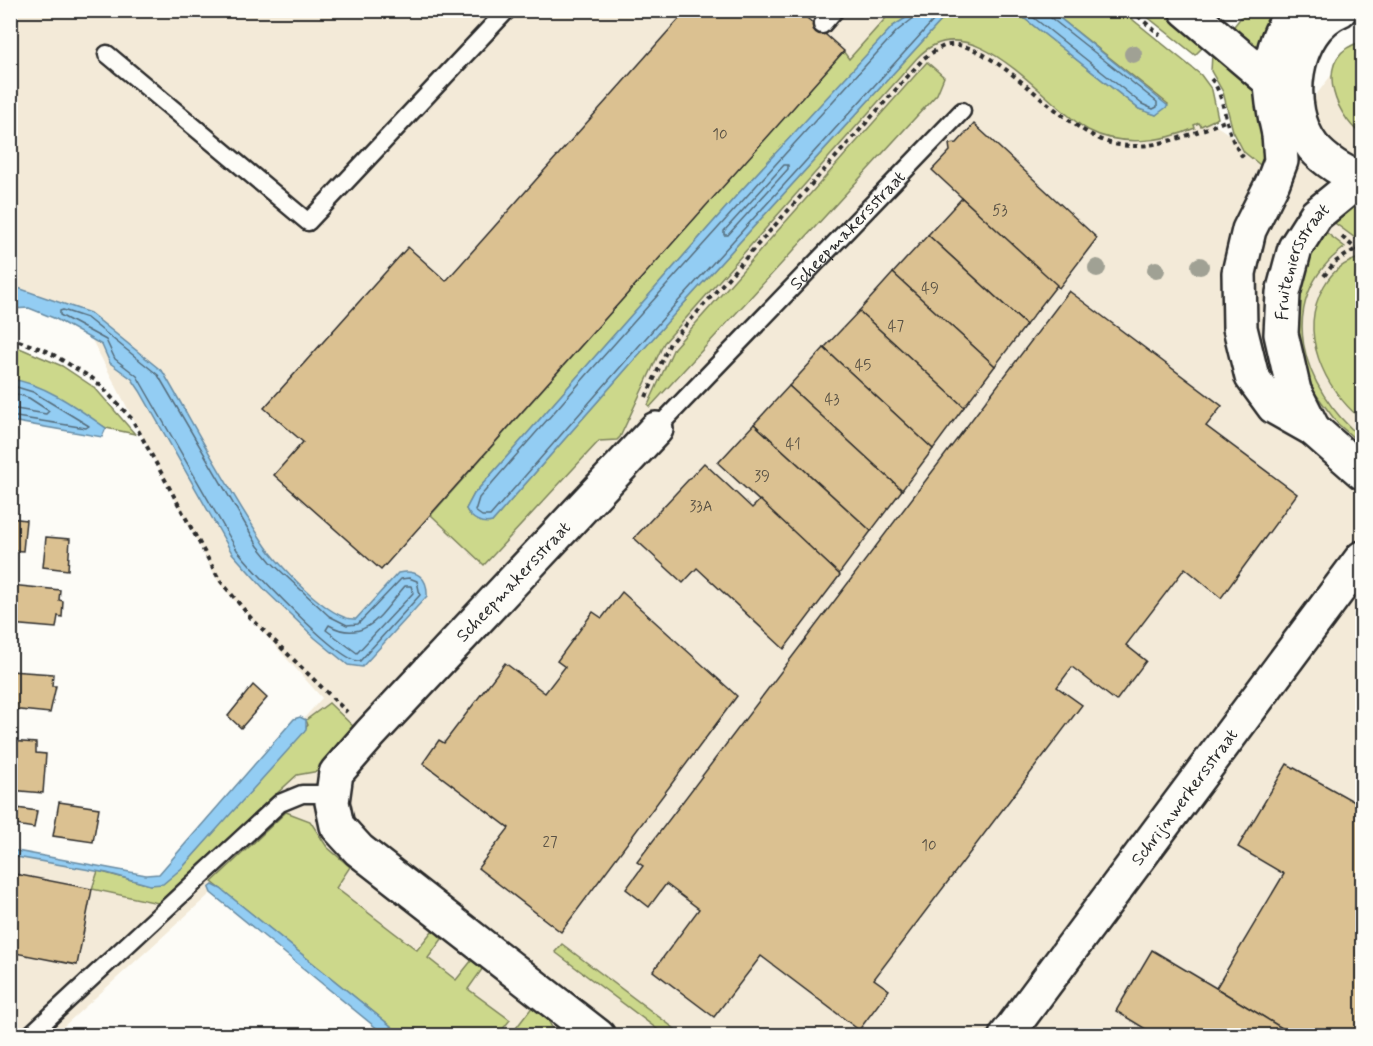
<svg xmlns="http://www.w3.org/2000/svg" width="1373" height="1046" font-family="Mynerve,sans-serif">
<style>
.built{fill:#f3ead8}
.green{fill:#ccd88b;stroke:#7c825b;stroke-width:1.5}
.water{fill:#93cdf3;stroke:#698ca3;stroke-width:1.5}
.lines{fill:none;stroke-linecap:round;stroke-linejoin:round}
.shore{stroke:#556c7b;stroke-width:1.5}
.building{fill:#dbc191;stroke:#2b2b2b;stroke-width:1.5}
.service-casing{stroke:#2b2b2b;stroke-width:21}
.minor-casing{stroke:#2b2b2b;stroke-width:38}
.tertiary-casing{stroke:#2b2b2b;stroke-width:38}
.secondary-casing{stroke:#2b2b2b;stroke-width:38}
.path{stroke:#2b2b2b;stroke-width:4;stroke-dasharray:4.5 4.5;stroke-linecap:butt}
.service{stroke:#fdfcf7;stroke-width:16}
.minor{stroke:#fdfcf7;stroke-width:33}
.tertiary{stroke:#fdfcf7;stroke-width:33}
.secondary{stroke:#fdfcf7;stroke-width:33}
.tree{fill:#a0a194}
.labels{text-anchor:middle;stroke-width:6;stroke-linejoin:round;paint-order:stroke}
.number-label{font-size:15px;fill:#575044}
.street-label{font-size:18px;fill:#2b2b2b;stroke:#fdfcf7}
</style>
<rect width="100%" height="100%" fill="#fdfcf7"/>
<filter id="ink" filterUnits="userSpaceOnUse"><feTurbulence type="fractalNoise" baseFrequency=".0167" numOctaves="2"/><feDisplacementMap in="SourceGraphic" scale="12" xChannelSelector="R" yChannelSelector="G"/><feConvolveMatrix kernelMatrix="1 2 1 2 8 2 1 2 1" color-interpolation-filters="sRGB"/></filter>
<g filter="url(#ink)">
<!-- built -->
<path class="built" d="M 11,11 L 1057,11 L 1091,44 L 1267,159 L 1362,35 L 1362,1035 L 387,1035 L 211,893 L 54,1035 L 11,1035 L 10,853 L 161,879 L 322,698 L 219,583 L 81,319 L 11,291 Z"/>
<!-- green -->
<g class="green">
<path d="M 892,11 L 917,11 L 893,26 L 737,195 L 474,494 L 466,509 C 471,520 481,522 492,522 L 677,311 L 950,11 L 1015,11 L 1139,109 L 1156,115 L 1168,104 L 1051,11 L 1122,11 L 1201,75 L 1212,90 L 1218,118 L 1201,126 L 1199,123 L 1194,125 L 1195,128 C 1163,142 1120,147 1088,130 C 1044,105 971,0 917,58 L 664,343 L 620,437 L 617,440 L 599,441 L 484,565 L 431,515 L 843,51 L 849,59 Z"/>
<path d="M 1140,11 L 1169,11 L 1209,41 L 1195,55 Z"/>
<path d="M 1246,11 L 1279,11 L 1260,53 L 1231,30 Z"/>
<path d="M 1362,42 L 1362,135 C 1332,113 1313,53 1362,42 Z"/>
<path d="M 1217,48 L 1252,84 L 1266,146 L 1264,168 L 1244,152 L 1233,131 L 1223,92 L 1211,71 L 1212,54 Z"/>
<path d="M 927,62 L 944,77 L 937,94 L 650,407 L 648,405 L 674,348 Z"/>
<path d="M 1362,201 L 1362,243 L 1332,221 L 1349,207 Z"/>
<path d="M 1323,230 L 1345,247 C 1272,301 1302,389 1362,438 L 1362,445 L 1338,424 L 1315,393 L 1299,357 L 1294,328 L 1305,260 Z"/>
<path d="M 1362,257 L 1362,420 C 1324,388 1297,333 1324,286 C 1333,270 1345,262 1362,257 Z"/>
<path d="M 10,344 L 62,366 L 95,388 L 135,434 L 106,428 L 35,386 L 11,379 Z"/>
<path d="M 329,703 L 355,728 L 319,771 L 297,775 L 158,903 L 92,889 L 98,871 L 150,885 L 182,868 L 308,725 L 306,720 Z"/>
<path d="M 286,812 L 310,821 L 327,847 L 350,867 L 336,888 L 417,950 L 432,931 L 435,931 L 442,939 L 428,958 L 456,980 L 472,960 L 483,968 L 468,989 L 510,1020 L 498,1035 L 402,1035 L 212,882 Z"/>
<path d="M 562,944 L 683,1035 L 665,1035 L 555,952 Z"/>
<path d="M 533,1006 L 548,1020 L 556,1035 L 510,1036 Z"/>
</g>
<!-- water -->
<g class="water">
<path d="M 917,11 L 950,11 L 677,311 L 492,522 C 482,525 471,519 466,509 L 474,494 L 737,195 L 893,26 Z"/>
<path d="M 1015,11 L 1051,11 L 1168,106 L 1156,115 L 1139,109 Z"/>
<path d="M 10,107 L 15,118 L 15,287 L 90,313 L 163,372 C 196,429 227,487 263,542 C 276,563 331,622 356,619 L 398,573 C 416,569 428,577 427,596 L 362,667 L 348,665 L 315,638 L 266,591 L 232,553 L 140,391 L 132,379 L 110,363 L 102,345 L 56,319 L 29,308 L 11,309 Z"/>
<path d="M 10,379 C 44,383 79,409 106,428 L 102,437 L 11,421 Z"/>
<path d="M 300,717 L 306,720 L 306,730 L 182,868 L 163,884 L 150,885 L 107,873 L 11,856 L 11,850 L 146,875 L 159,874 L 294,719 Z"/>
<path d="M 213,885 L 221,889 L 402,1035 L 385,1035 L 211,893 L 209,888 Z"/>
</g>
<g class="lines">
<!-- shore -->
<g class="shore">
<path d="M 917,10 L 915,17 L 897,31 C 756,185 616,340 479,498 L 475,511 L 482,516 L 490,516 L 673,307 L 943,10"/>
<path d="M 1024,10 L 1142,104 L 1153,109 L 1157,107 L 1157,102 L 1051,18 L 1048,10"/>
<path d="M 784,165 L 788,165 L 788,169 L 728,235 L 724,235 L 724,231 Z"/>
<path d="M 63,310 L 87,318 L 158,375 L 258,546 L 271,562 L 329,616 L 347,625 L 358,624 L 401,579 L 409,578 L 417,581 L 420,595 L 360,661 C 340,664 253,569 237,550 L 137,376 L 115,359 L 106,340 L 60,315 L 60,311 Z"/>
<path d="M 10,385 L 33,392 L 89,426 L 86,428 L 10,416"/>
<path d="M 10,392 L 29,398 L 49,411 L 46,414 L 10,408"/>
<path d="M 405,586 L 411,586 L 413,593 L 357,653 L 326,630 L 329,625 C 366,646 383,611 405,586 Z"/>
</g>
</g>
<!-- building -->
<g class="building">
<path d="M 687,10 L 798,10 L 844,51 L 381,570 L 274,475 L 303,442 L 264,408 L 408,247 L 446,281 Z"/>
<path d="M 974,124 L 1097,238 L 1059,288 L 932,170 L 950,151 L 949,144 L 957,143 Z"/>
<path d="M 962,198 L 1057,285 L 1026,325 L 928,235 Z"/>
<path d="M 928,235 L 1026,325 L 995,366 L 893,273 Z"/>
<path d="M 893,273 L 995,366 L 964,407 L 859,311 Z"/>
<path d="M 1069,291 L 1222,406 L 1206,426 L 1297,494 L 1221,598 L 1185,568 L 1126,645 L 1146,661 L 1116,701 L 1072,667 L 1057,687 L 1082,705 L 874,979 L 889,990 L 859,1030 L 761,956 L 714,1017 L 653,971 L 699,909 L 666,884 L 649,907 L 626,889 L 643,866 L 637,862 Z"/>
<path d="M 859,311 L 964,407 L 933,449 L 824,348 Z"/>
<path d="M 824,348 L 933,449 L 902,490 L 789,386 Z"/>
<path d="M 789,386 L 902,490 L 871,531 L 754,424 Z"/>
<path d="M 754,424 L 871,531 L 839,574 L 718,463 Z"/>
<path d="M 704,463 L 752,508 L 760,500 L 840,575 L 784,649 L 697,568 L 683,583 L 634,538 Z"/>
<path d="M 10,518 L 26,520 L 23,551 L 10,550 Z"/>
<path d="M 46,537 L 70,539 L 68,570 L 43,567 Z"/>
<path d="M 10,585 L 60,590 L 59,600 L 63,601 L 62,617 L 58,616 L 56,628 L 10,624 Z"/>
<path d="M 622,592 L 737,696 L 561,932 L 478,868 L 509,828 L 423,763 L 439,740 L 444,743 L 505,663 L 545,693 L 565,667 L 557,661 L 593,612 L 602,618 Z"/>
<path d="M 10,671 L 53,674 L 52,686 L 56,686 L 50,713 L 10,709 Z"/>
<path d="M 253,685 L 267,698 L 241,728 L 228,716 Z"/>
<path d="M 10,741 L 36,743 L 36,753 L 46,754 L 43,793 L 10,790 Z"/>
<path d="M 1287,764 L 1362,806 L 1361,1036 L 1295,1036 L 1216,988 L 1284,874 L 1238,847 Z"/>
<path d="M 59,802 L 99,808 L 93,842 L 53,836 Z"/>
<path d="M 10,807 L 37,811 L 34,828 L 10,824 Z"/>
<path d="M 10,873 L 92,889 L 77,965 L 10,952 Z"/>
<path d="M 1152,950 L 1216,988 L 1295,1036 L 1157,1036 L 1116,1011 Z"/>
</g>
<g class="lines">
<!-- service casing -->
<g class="service-casing">
<g id="service">
<path d="M 822,25 L 835,10"/>
<path d="M 107,54 L 308,222 L 507,10"/>
<path id="s1" d="M 656,429 L 962,111"/>
<path d="M 29,1036 L 280,803 L 302,794 L 333,794"/>
</g>
</g>
<!-- minor casing -->
<g class="minor-casing">
<g id="minor">
<path d="M 1279,134 L 1281,161 L 1273,182 L 1249,230 L 1239,273 L 1240,328 L 1252,377 L 1274,407 L 1313,429 L 1362,472"/>
<path id="s2" d="M 1313,429 L 1294,391 L 1281,334 L 1283,293 L 1295,248 L 1316,215 L 1360,179"/>
<path id="s3" d="M 598,1036 L 359,850 L 337,826 L 332,802 L 336,773 L 370,734 L 656,429"/>
<path id="s4" d="M 1006,1036 L 1362,558"/>
</g>
</g>
<!-- tertiary casing -->
<g class="tertiary-casing">
<path id="tertiary" d="M 1186,10 L 1271,82"/>
</g>
<!-- secondary casing -->
<g class="secondary-casing">
<g id="secondary">
<path d="M 1340,10 C 1292,30 1283,109 1313,147 C 1325,161 1345,173 1362,180"/>
<path d="M 1279,134 C 1268,88 1264,49 1295,10"/>
</g>
</g>
<!-- path -->
<g class="path">
<path d="M 1131,10 L 1160,35"/>
<path d="M 1211,79 C 1227,96 1223,137 1245,159"/>
<path d="M 1342,237 L 1356,249 L 1362,248"/>
<path d="M 1324,276 L 1335,262 L 1356,249"/>
<path d="M 10,338 L 47,351 L 95,380 L 132,419 L 219,579 L 250,617 L 347,712"/>
<path d="M 646,397 L 670,343 L 924,58 C 930,54 937,49 944,46 C 989,32 1063,134 1114,144 C 1151,152 1192,134 1225,121"/>
</g>
<!-- service -->
<use href="#service" class="service"/>
<!-- minor -->
<use href="#minor" class="minor"/>
<!-- tertiary -->
<use href="#tertiary" class="tertiary"/>
<!-- secondary -->
<use href="#secondary" class="secondary"/>
</g>
<!-- trees -->
<g class="tree">
<circle cx="1133" cy="54" r="9"/>
<circle cx="1200" cy="266" r="9"/>
<circle cx="1097" cy="268" r="9"/>
<circle cx="1156" cy="270" r="9"/>
</g>
</g>
<g class="labels">
<!-- number labels -->
<g class="number-label">
<text x="720" y="139">10</text>
<text x="1000" y="215">53</text>
<text x="930" y="293">49</text>
<text x="896" y="331">47</text>
<text x="863" y="370">45</text>
<text x="832" y="404">43</text>
<text x="793" y="449">41</text>
<text x="762" y="481">39</text>
<text x="701" y="511">33A</text>
<text x="550" y="847">27</text>
<text x="929" y="850">10</text>
</g>
<!-- street labels -->
<g class="street-label">
<text dy="6" stroke="none"><textPath href="#s1" startOffset="276">Scheepmakersstraat</textPath></text>
<text dy="6" stroke="none"><textPath href="#s2" startOffset="178">Fruiteniersstraat</textPath></text>
<text dy="6" stroke="none"><textPath href="#s3" startOffset="650">Scheepmakersstraat</textPath></text>
<text dy="6" stroke="none"><textPath href="#s4" startOffset="298">Schrijnwerkersstraat</textPath></text>
</g>
</g>
<!-- margin -->
<rect width="1373" height="1046" fill="none" stroke="#fdfcf7" stroke-width="36"/>
<rect x="18" y="18" width="1337" height="1010" fill="none" stroke="#2b2b2b" stroke-width="2" filter="url(#ink)"/>
</svg>
